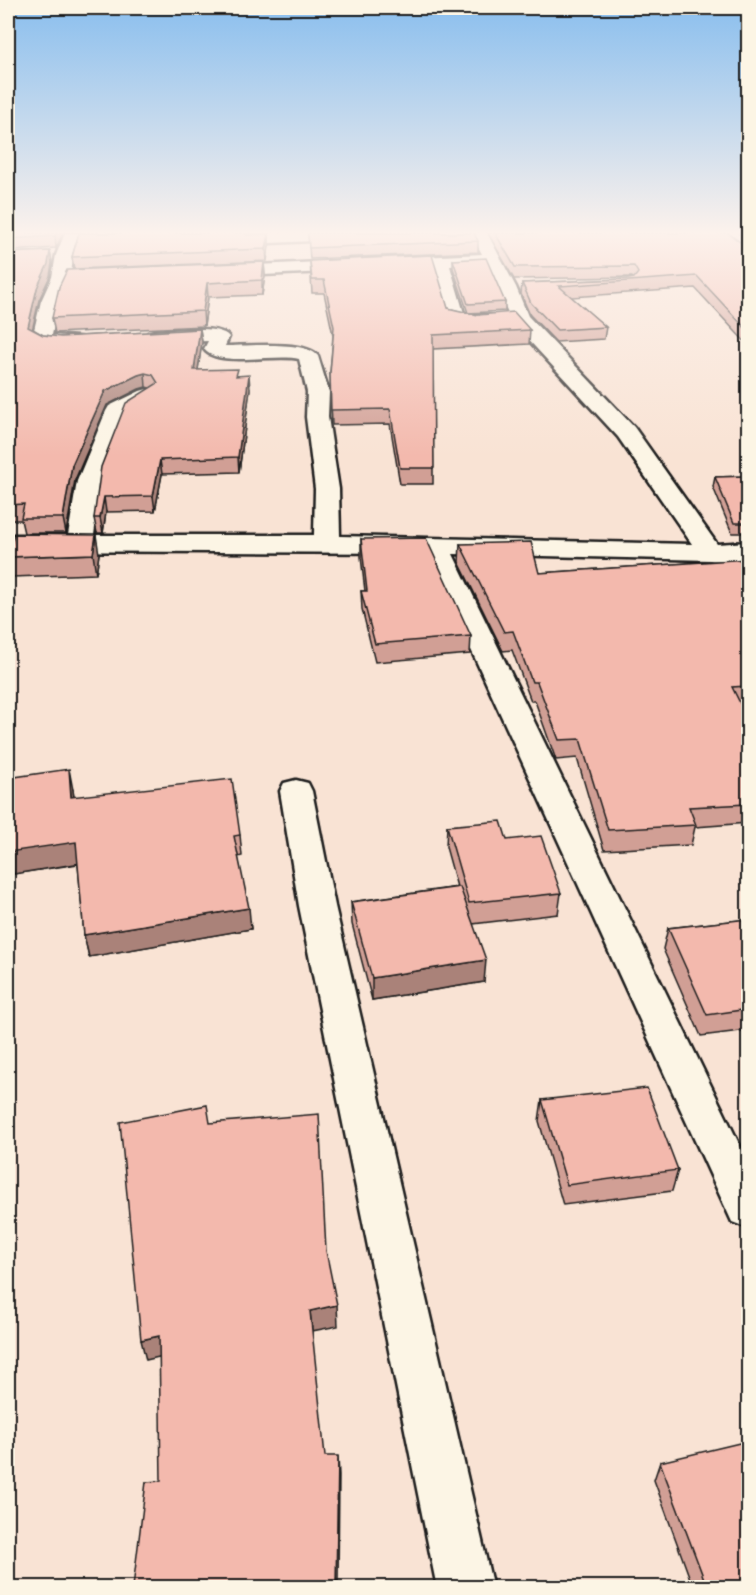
<svg xmlns="http://www.w3.org/2000/svg" width="756" height="1595" font-family="Itim,sans-serif">
<style>
.lines{fill:none;stroke-linecap:round;stroke-linejoin:round}
.minor-casing{stroke:#1c1c1c;stroke-width:5}
.minor{fill:#fcf5e5;fill-rule:evenodd}
.wall{fill:#d19f95;stroke:#1c1c1c;stroke-width:1.5}
.shaded-wall{fill:#aa8279;stroke:#1c1c1c;stroke-width:1.5}
.building{fill:#f3b9ad;stroke:#1c1c1c;stroke-width:1.5}
</style>
<rect width="100%" height="100%" fill="#f9e3d4"/>
<filter id="ink" filterUnits="userSpaceOnUse"><feTurbulence type="fractalNoise" baseFrequency=".0167" numOctaves="2"/><feDisplacementMap in="SourceGraphic" scale="12" xChannelSelector="R" yChannelSelector="G"/><feConvolveMatrix kernelMatrix="1 2 1 2 8 2 1 2 1" color-interpolation-filters="sRGB"/></filter>
<g filter="url(#ink)">
<g class="lines">
<!-- minor casing -->
<g class="minor-casing">
<g id="minor">
<path d="M 65,233 L 81,233 L 74,255 L 70,277 L 59,301 L 52,335 L 90,338 L 93,342 L 90,346 C 75,350 42,352 32,338 L 41,301 L 52,277 L 56,255 Z"/>
<path d="M 273,233 L 384,233 L 376,238 L 248,244 L 240,239 L 248,234 Z"/>
<path d="M 471,233 L 487,233 L 516,287 L 528,316 L 634,427 L 717,544 L 748,542 L 748,558 C 732,559 728,563 710,560 L 453,554 L 748,1162 L 748,1228 L 732,1222 L 427,553 L 8,551 L 8,535 L 68,535 L 77,481 L 106,411 L 109,406 L 140,391 L 147,389 L 154,391 L 158,395 L 154,399 L 126,415 L 101,481 L 94,535 L 314,535 L 315,489 L 306,417 L 307,392 L 299,359 C 277,353 217,368 204,349 L 208,341 L 155,343 L 148,341 L 145,337 L 148,333 L 155,331 C 171,331 220,324 229,337 L 225,346 C 245,346 307,340 318,356 L 329,392 L 328,417 L 339,489 L 340,536 L 692,544 L 618,437 L 512,322 L 487,264 L 450,266 L 464,313 L 498,316 L 500,320 L 498,324 C 483,328 461,329 448,320 L 433,267 L 219,277 L 213,276 L 210,272 L 213,268 L 219,267 L 482,254 Z"/>
<path d="M 296,780 L 308,783 L 312,791 L 335,906 L 493,1588 L 437,1588 L 299,906 L 280,791 L 284,783 Z"/>
</g>
</g>
<!-- minor -->
<use href="#minor" class="minor"/>
</g>
<!-- wall -->
<g class="wall">
<path d="M 8,233 L 63,233 L 56,248 L 8,251 Z"/>
<path d="M 79,233 L 246,233 L 245,234 L 247,235 L 269,234 L 269,245 L 267,261 L 74,269 L 72,257 Z"/>
<path d="M 308,233 L 478,241 L 478,252 L 310,259 Z"/>
<path d="M 488,233 L 728,233 L 744,245 L 748,246 L 748,345 L 695,288 L 571,297 L 606,327 L 604,339 L 556,342 L 530,315 L 521,294 L 522,283 L 628,279 L 633,278 L 632,277 L 514,279 Z"/>
<path d="M 738,233 L 748,233 L 748,242 Z"/>
<path d="M 50,251 L 52,263 L 50,276 L 39,300 L 33,329 L 43,335 L 61,337 L 200,329 L 202,342 L 198,370 L 238,376 L 250,389 L 239,472 L 162,474 L 155,511 L 106,512 L 103,533 L 97,533 L 94,518 L 150,388 L 146,387 L 139,389 L 107,405 L 75,480 L 66,533 L 24,533 L 21,520 L 8,520 L 8,253 Z"/>
<path d="M 453,260 L 505,302 L 505,311 L 468,313 L 453,268 Z"/>
<path d="M 310,261 L 448,308 L 530,330 L 529,344 L 433,349 L 433,484 L 400,484 L 390,424 L 332,425 L 330,373 L 333,335 L 324,293 L 312,293 Z"/>
<path d="M 264,262 L 265,276 L 262,295 L 208,297 L 204,326 L 55,333 L 52,318 Z"/>
<path d="M 748,476 L 748,533 L 732,533 L 713,487 L 715,477 Z"/>
<path d="M 361,539 L 471,636 L 470,654 L 375,662 L 362,609 L 361,591 L 365,591 L 361,557 Z"/>
<path d="M 460,544 L 539,573 L 748,559 L 748,705 L 742,705 L 748,719 L 748,823 L 695,827 L 691,845 L 604,850 L 577,758 L 556,760 L 535,701 L 531,701 L 512,650 L 503,651 L 459,562 Z"/>
<path d="M 99,554 L 96,574 L 12,577 L 8,557 Z"/>
<path d="M 73,790 L 74,797 L 240,835 L 242,856 L 238,857 L 251,929 L 89,957 L 84,935 L 78,864 L 14,874 L 11,864 Z"/>
<path d="M 447,826 L 507,840 L 561,893 L 558,914 L 473,924 L 484,982 L 372,1000 L 352,924 L 351,902 L 457,887 L 446,847 Z"/>
<path d="M 748,919 L 748,1030 L 701,1036 L 663,949 L 668,928 Z"/>
<path d="M 542,1100 L 678,1170 L 672,1191 L 563,1205 L 539,1121 Z"/>
<path d="M 660,1462 L 748,1587 L 693,1587 L 654,1480 Z"/>
</g>
<!-- shaded-wall -->
<g class="shaded-wall">
<path d="M 56,233 L 63,233 L 56,248 L 55,236 Z"/>
<path d="M 269,234 L 269,245 L 267,261 L 266,249 Z"/>
<path d="M 50,251 L 52,263 L 50,276 L 39,300 L 30,340 L 28,327 L 37,288 Z"/>
<path d="M 264,262 L 265,276 L 262,295 L 262,280 Z"/>
<path d="M 207,283 L 208,297 L 204,326 L 203,311 Z"/>
<path d="M 200,329 L 202,342 L 196,383 L 194,370 Z"/>
<path d="M 145,373 L 146,387 L 139,389 L 107,405 L 75,480 L 66,533 L 63,518 L 72,465 L 105,391 L 138,375 Z"/>
<path d="M 249,375 L 250,389 L 239,472 L 238,457 Z"/>
<path d="M 160,460 L 162,474 L 155,511 L 153,496 Z"/>
<path d="M 104,497 L 106,512 L 103,533 L 100,518 Z"/>
<path d="M 96,535 L 99,554 L 96,574 L 93,554 Z"/>
<path d="M 69,769 L 73,790 L 76,818 L 71,797 Z"/>
<path d="M 8,842 L 76,842 L 81,863 L 14,874 L 11,864 L 8,864 Z"/>
<path d="M 249,908 L 251,929 L 89,957 L 84,935 Z"/>
<path d="M 486,960 L 484,982 L 372,1000 L 372,978 Z"/>
<path d="M 337,1305 L 338,1326 L 312,1331 L 310,1311 Z"/>
<path d="M 159,1336 L 163,1356 L 146,1360 L 141,1340 Z"/>
<path d="M 338,1456 L 339,1475 L 338,1587 L 336,1587 Z"/>
</g>
<!-- building -->
<g class="building">
<path d="M 8,233 L 56,233 L 55,236 L 8,239 Z"/>
<path d="M 79,233 L 244,233 L 247,235 L 269,234 L 266,249 L 72,257 Z"/>
<path d="M 308,233 L 474,233 L 478,241 L 309,248 Z"/>
<path d="M 495,233 L 728,233 L 744,245 L 748,246 L 748,331 L 697,276 L 559,286 L 606,327 L 557,330 L 531,303 L 522,283 L 628,279 L 634,278 L 638,273 L 634,266 L 515,267 Z"/>
<path d="M 50,251 L 48,264 L 37,288 L 28,327 L 43,335 L 61,337 L 200,329 L 194,370 L 238,369 L 236,376 L 249,375 L 238,457 L 160,460 L 153,496 L 104,497 L 100,518 L 94,518 L 101,467 L 126,403 L 158,383 L 153,375 L 145,373 L 138,375 L 105,391 L 72,465 L 63,518 L 21,518 L 24,504 L 8,505 L 8,253 Z"/>
<path d="M 432,255 L 448,308 L 478,315 L 514,312 L 530,330 L 433,335 L 434,468 L 400,468 L 390,409 L 331,410 L 330,373 L 334,327 L 324,280 L 312,280 L 310,261 Z"/>
<path d="M 486,258 L 505,302 L 468,304 L 453,260 Z"/>
<path d="M 264,262 L 262,280 L 207,283 L 203,311 L 52,318 L 59,287 L 67,270 Z"/>
<path d="M 748,476 L 748,523 L 734,523 L 715,477 Z"/>
<path d="M 14,534 L 96,535 L 93,554 L 8,557 Z"/>
<path d="M 426,538 L 471,636 L 375,644 L 361,591 L 367,591 L 361,539 Z"/>
<path d="M 531,542 L 539,573 L 748,559 L 748,686 L 732,687 L 748,719 L 748,804 L 689,807 L 696,825 L 608,830 L 580,739 L 559,740 L 537,682 L 532,682 L 513,631 L 504,632 L 460,544 Z"/>
<path d="M 69,769 L 71,797 L 232,779 L 240,835 L 234,836 L 249,908 L 84,935 L 76,842 L 9,852 L 9,842 L 8,842 L 8,778 Z"/>
<path d="M 501,821 L 507,840 L 541,836 L 561,893 L 469,903 L 447,826 Z"/>
<path d="M 460,887 L 486,960 L 372,978 L 351,902 Z"/>
<path d="M 748,919 L 748,1009 L 707,1015 L 668,928 Z"/>
<path d="M 647,1088 L 678,1170 L 567,1185 L 542,1100 Z"/>
<path d="M 207,1105 L 210,1123 L 319,1114 L 326,1251 L 337,1305 L 310,1311 L 325,1456 L 338,1456 L 336,1587 L 133,1587 L 146,1482 L 161,1481 L 159,1336 L 141,1340 L 120,1122 Z"/>
<path d="M 748,1441 L 748,1587 L 707,1587 L 660,1462 Z"/>
</g>
</g>
<!-- sky -->
<linearGradient id="sky" x2="0" y2="1"><stop stop-color="#89beee"/><stop offset="0.51" stop-color="#fcf2ec"/><stop offset="1" stop-color="#fcf2ec" stop-opacity="0"/></linearGradient>
<rect width="756" height="456" fill="url(#sky)"/>
<!-- margin -->
<rect width="756" height="1595" fill="none" stroke="#fcf5e5" stroke-width="30"/>
<rect x="15" y="15" width="726" height="1565" fill="none" stroke="#1c1c1c" stroke-width="2" filter="url(#ink)"/>
</svg>
